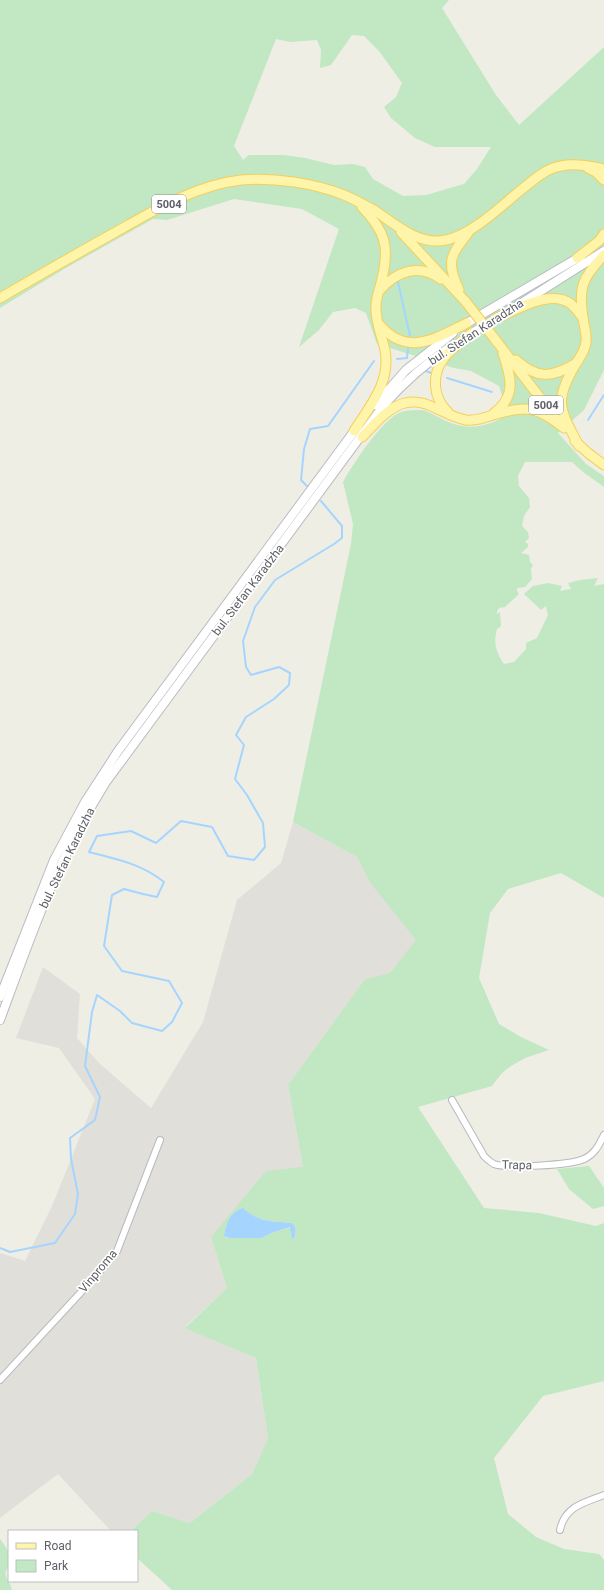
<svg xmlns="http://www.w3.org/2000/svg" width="604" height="1590" font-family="Roboto,sans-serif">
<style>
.industrial{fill:#e1dfd9}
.green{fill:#c1e7c3;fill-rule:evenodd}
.water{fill:#a5d5ff}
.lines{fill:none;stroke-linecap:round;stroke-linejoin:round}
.stream{stroke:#a5d5ff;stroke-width:2}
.minor-casing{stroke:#b7babf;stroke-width:8}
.secondary-casing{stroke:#b8bbc1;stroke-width:10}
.primary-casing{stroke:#f5cf59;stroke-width:11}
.minor{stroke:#fff;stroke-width:6}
.secondary{stroke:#fff;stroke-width:8}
.primary{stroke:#fff5aa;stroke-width:9}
.primary-bridge-casing{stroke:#f5cf59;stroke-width:11;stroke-linecap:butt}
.primary-bridge{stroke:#fff5aa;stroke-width:9}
.labels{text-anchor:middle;stroke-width:3.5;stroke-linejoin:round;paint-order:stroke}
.shield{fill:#fff;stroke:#8e9094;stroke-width:1}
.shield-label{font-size:11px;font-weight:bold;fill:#5d6066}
.street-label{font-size:12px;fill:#5d6066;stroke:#fff}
</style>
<rect width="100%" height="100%" fill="#efeee5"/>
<!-- industrial -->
<path class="industrial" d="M 293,822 L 357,857 L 369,881 L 405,913 L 417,940 L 390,973 L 365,979 L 288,1085 L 303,1167 L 211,1237 L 227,1288 L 185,1327 L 256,1358 L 268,1438 L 252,1474 L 190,1523 L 152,1511 L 131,1531 L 111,1531 L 58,1474 L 0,1518 L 0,1253 L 25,1261 L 52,1206 L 95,1099 L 59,1048 L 16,1038 L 43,967 L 80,994 L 77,1038 L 99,1063 L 151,1108 L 203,1022 L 237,900 L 281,863 Z"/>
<!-- green -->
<g class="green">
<path d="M 0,0 L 449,0 L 442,8 L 496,95 L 519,125 L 604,47 L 604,370 L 584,410 L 558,433 L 586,464 L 604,476 L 604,487 L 583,472 L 572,462 L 525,462 L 518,476 L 519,486 L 529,498 L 530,507 L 524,516 L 522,526 L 528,532 L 529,538 L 525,542 L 528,544 L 528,547 L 521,553 L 529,555 L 530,562 L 533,565 L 531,569 L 532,579 L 525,587 L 517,588 L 517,591 L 519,594 L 505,607 L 499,608 L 497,611 L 497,614 L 500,612 L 501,626 L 497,629 C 493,643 496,652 504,664 L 514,662 L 526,649 L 526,643 L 537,638 L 548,615 L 546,606 L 541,610 L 524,594 L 533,586 L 548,583 L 562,586 L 560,591 L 571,589 L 568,583 L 580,580 L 598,578 L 594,586 L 604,584 L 604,898 L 561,873 L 508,889 L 490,913 L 479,978 L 499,1024 L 521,1037 L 549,1050 L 525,1058 L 511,1066 L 502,1073 L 492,1086 L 418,1107 L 484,1208 L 539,1213 L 596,1226 L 604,1223 L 604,1381 L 543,1396 L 494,1458 L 508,1514 L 536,1537 L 564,1549 L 599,1554 L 604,1560 L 604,1590 L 172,1590 L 137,1558 L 137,1531 L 131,1531 L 152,1511 L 190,1523 L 252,1474 L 268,1438 L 256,1358 L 185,1328 L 227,1288 L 211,1237 L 266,1171 L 303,1167 L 288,1085 L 365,979 L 390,973 L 416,940 L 369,881 L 357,857 L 293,822 L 351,544 L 353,524 L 343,482 C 353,464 383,418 401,412 C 407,410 420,409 426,411 C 434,414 442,420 451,423 C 473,431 489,425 508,415 L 499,386 L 471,371 L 454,368 L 377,344 L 366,313 L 355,308 L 333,312 L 319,330 L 299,347 L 339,229 L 302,209 L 234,199 L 167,220 L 153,219 L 64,269 L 0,308 ZM 352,35 L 364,36 L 379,51 L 402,83 L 396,97 L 384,107 L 391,118 L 415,138 L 435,147 L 491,147 L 477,169 L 464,184 L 426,195 L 403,196 L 373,179 L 365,167 L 353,164 L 334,165 L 305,158 L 284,155 L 249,155 L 243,160 L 234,146 L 276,39 L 290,42 L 317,40 L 321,50 L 320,68 L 331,65 ZM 242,1208 C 259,1223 272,1221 292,1223 C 297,1227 296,1233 294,1238 L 292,1240 L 291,1227 L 271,1233 L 262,1238 L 228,1238 L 224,1236 C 226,1224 230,1211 242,1208 Z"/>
<path d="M 589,1166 L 604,1188 L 604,1206 L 593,1209 L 569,1189 L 557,1169 Z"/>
<path d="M 0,1539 C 6,1547 12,1554 9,1565 C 8,1570 4,1570 6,1576 C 7,1581 11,1584 12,1590 L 0,1590 Z"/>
</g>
<!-- water -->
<path class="water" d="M 243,1208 C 259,1223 272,1221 292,1223 C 297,1227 296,1233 294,1238 L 292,1240 L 290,1227 L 271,1233 L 262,1238 L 229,1238 L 224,1236 C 226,1224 230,1211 243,1208 Z"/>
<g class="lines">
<!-- stream -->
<g class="stream">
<path d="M 398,282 L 410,336"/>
<path d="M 397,359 L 407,358 L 408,348"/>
<path d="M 426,371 L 431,373"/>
<path d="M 447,378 L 492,392"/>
<path d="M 588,420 L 604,395"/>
<path d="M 308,487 L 301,480 L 304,449 L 310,429 L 328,426 L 374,361"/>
<path d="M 0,1248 L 10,1252 L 55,1243 L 75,1214 L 78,1194 L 71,1159 L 70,1138 L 95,1120 L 100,1097 L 85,1066 L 92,1012 L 97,995 L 120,1011 L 132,1023 L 162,1031 L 172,1022 L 182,1003 L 169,981 L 122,971 L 104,946 L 112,895 L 124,889 L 143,894 L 157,897 L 164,882 C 142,864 116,859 89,852 L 97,836 L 131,831 L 156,843 L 181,821 L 212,827 L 228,856 L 254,860 L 265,847 L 263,823 L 247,795 L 235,779 L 244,745 L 236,735 L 246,717 L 274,699 L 289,685 L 290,673 L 279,667 L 251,675 L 246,667 L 243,641 L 255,607 L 275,580 L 334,544 L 342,538 L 342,526 L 321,501"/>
</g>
<!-- minor casing -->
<g class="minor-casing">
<g id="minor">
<path d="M 452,1100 L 484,1156 C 487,1159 490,1162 494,1164 C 507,1169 571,1165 584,1159 C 595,1154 599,1145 604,1135"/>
<path d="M 0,1380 L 95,1277 L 117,1251 L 160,1140"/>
<path d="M 560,1530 C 565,1506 584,1503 604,1495"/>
</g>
</g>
<!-- secondary casing -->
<g class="secondary-casing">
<g id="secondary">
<path d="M 517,306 L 604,251"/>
<path d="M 462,326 L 581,256"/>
<path d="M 467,336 L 500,316"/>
<path d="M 375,405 L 406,370 L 453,333"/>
<path d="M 0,997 L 54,860 L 85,802 L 118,751 L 358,426"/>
<path d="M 0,1020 C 24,955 47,888 80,827 C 88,811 97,797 106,782 L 383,406 C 404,382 427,362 454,344"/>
</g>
</g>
<!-- primary casing -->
<g class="primary-casing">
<g id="primary">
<path d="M 588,168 L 596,172 L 604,180"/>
<path d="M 401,232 L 466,302"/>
<path d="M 577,258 L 599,241 L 604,234"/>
<path d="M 380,290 C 397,271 419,263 441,279"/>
<path d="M 459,290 C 446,262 450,256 468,233"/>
<path d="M 0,298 C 38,276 76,254 114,233 C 153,211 196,185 241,180 C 273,177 314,183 344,195 C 354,199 364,205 374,210 C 395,224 418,246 446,240 C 473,235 504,203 526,186 C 536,178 547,168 561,166 C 575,163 590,166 604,169"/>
<path d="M 495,319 C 514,311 550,288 571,304 C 576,308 579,313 583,318"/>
<path d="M 379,324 C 407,358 436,338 467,323"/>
<path d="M 494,338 L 558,421"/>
<path d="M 516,360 C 537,379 551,378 575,364"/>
<path d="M 448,412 C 433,398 431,375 444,358 C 451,348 463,341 472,333"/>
<path d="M 494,413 C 517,396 511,377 503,353"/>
<path d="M 354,431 C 370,406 391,382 385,350 C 382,336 375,321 376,306 C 376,297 380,288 382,279 C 390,246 385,231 362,207"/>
<path d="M 362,437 C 374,425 388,407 405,403 C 427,397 445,417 466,420 C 476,421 484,418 493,415 C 526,405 537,406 564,428"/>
<path d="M 575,441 L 588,453 L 604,465"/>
<path d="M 579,446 C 561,411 553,403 574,367 C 579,358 585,352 586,342 C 587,334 584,326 583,318 C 578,287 583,277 604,255"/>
</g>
</g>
<!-- minor -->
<use href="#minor" class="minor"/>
<!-- secondary -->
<use href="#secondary" class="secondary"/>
<!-- primary -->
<use href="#primary" class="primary"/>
<!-- primary-bridge casing -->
<g class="primary-bridge-casing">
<path id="primary-bridge" d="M 466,302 L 494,338"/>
</g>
<!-- primary-bridge -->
<use href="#primary-bridge" class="primary-bridge"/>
</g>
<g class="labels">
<!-- shield labels -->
<g class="shield">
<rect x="152" y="195" width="34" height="18" rx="3"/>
<rect x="529" y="396" width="34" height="18" rx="3"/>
</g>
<g class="shield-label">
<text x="169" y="208">5004</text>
<text x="546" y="409">5004</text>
</g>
<!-- street labels -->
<g class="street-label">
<text transform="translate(476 332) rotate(-33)" y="4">bul. Stefan Karadzha</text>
<text transform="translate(248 590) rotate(-53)" y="4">bul. Stefan Karadzha</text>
<text transform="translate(67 858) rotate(-64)" y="4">bul. Stefan Karadzha</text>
<text transform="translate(517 1165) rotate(1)" y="4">Trapa</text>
<text transform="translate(98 1271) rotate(-50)" y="4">Vinproma</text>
</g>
</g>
<!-- legend -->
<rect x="8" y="1530" width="130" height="52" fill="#ffffff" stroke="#bebfc2"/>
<rect x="16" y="1543" width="20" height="6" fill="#fff5aa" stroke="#bebfc2"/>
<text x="44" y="1550" font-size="12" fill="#5d6066">Road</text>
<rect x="16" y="1560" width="20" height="12" fill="#c1e7c3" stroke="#bebfc2"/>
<text x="44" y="1570" font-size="12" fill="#5d6066">Park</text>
</svg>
